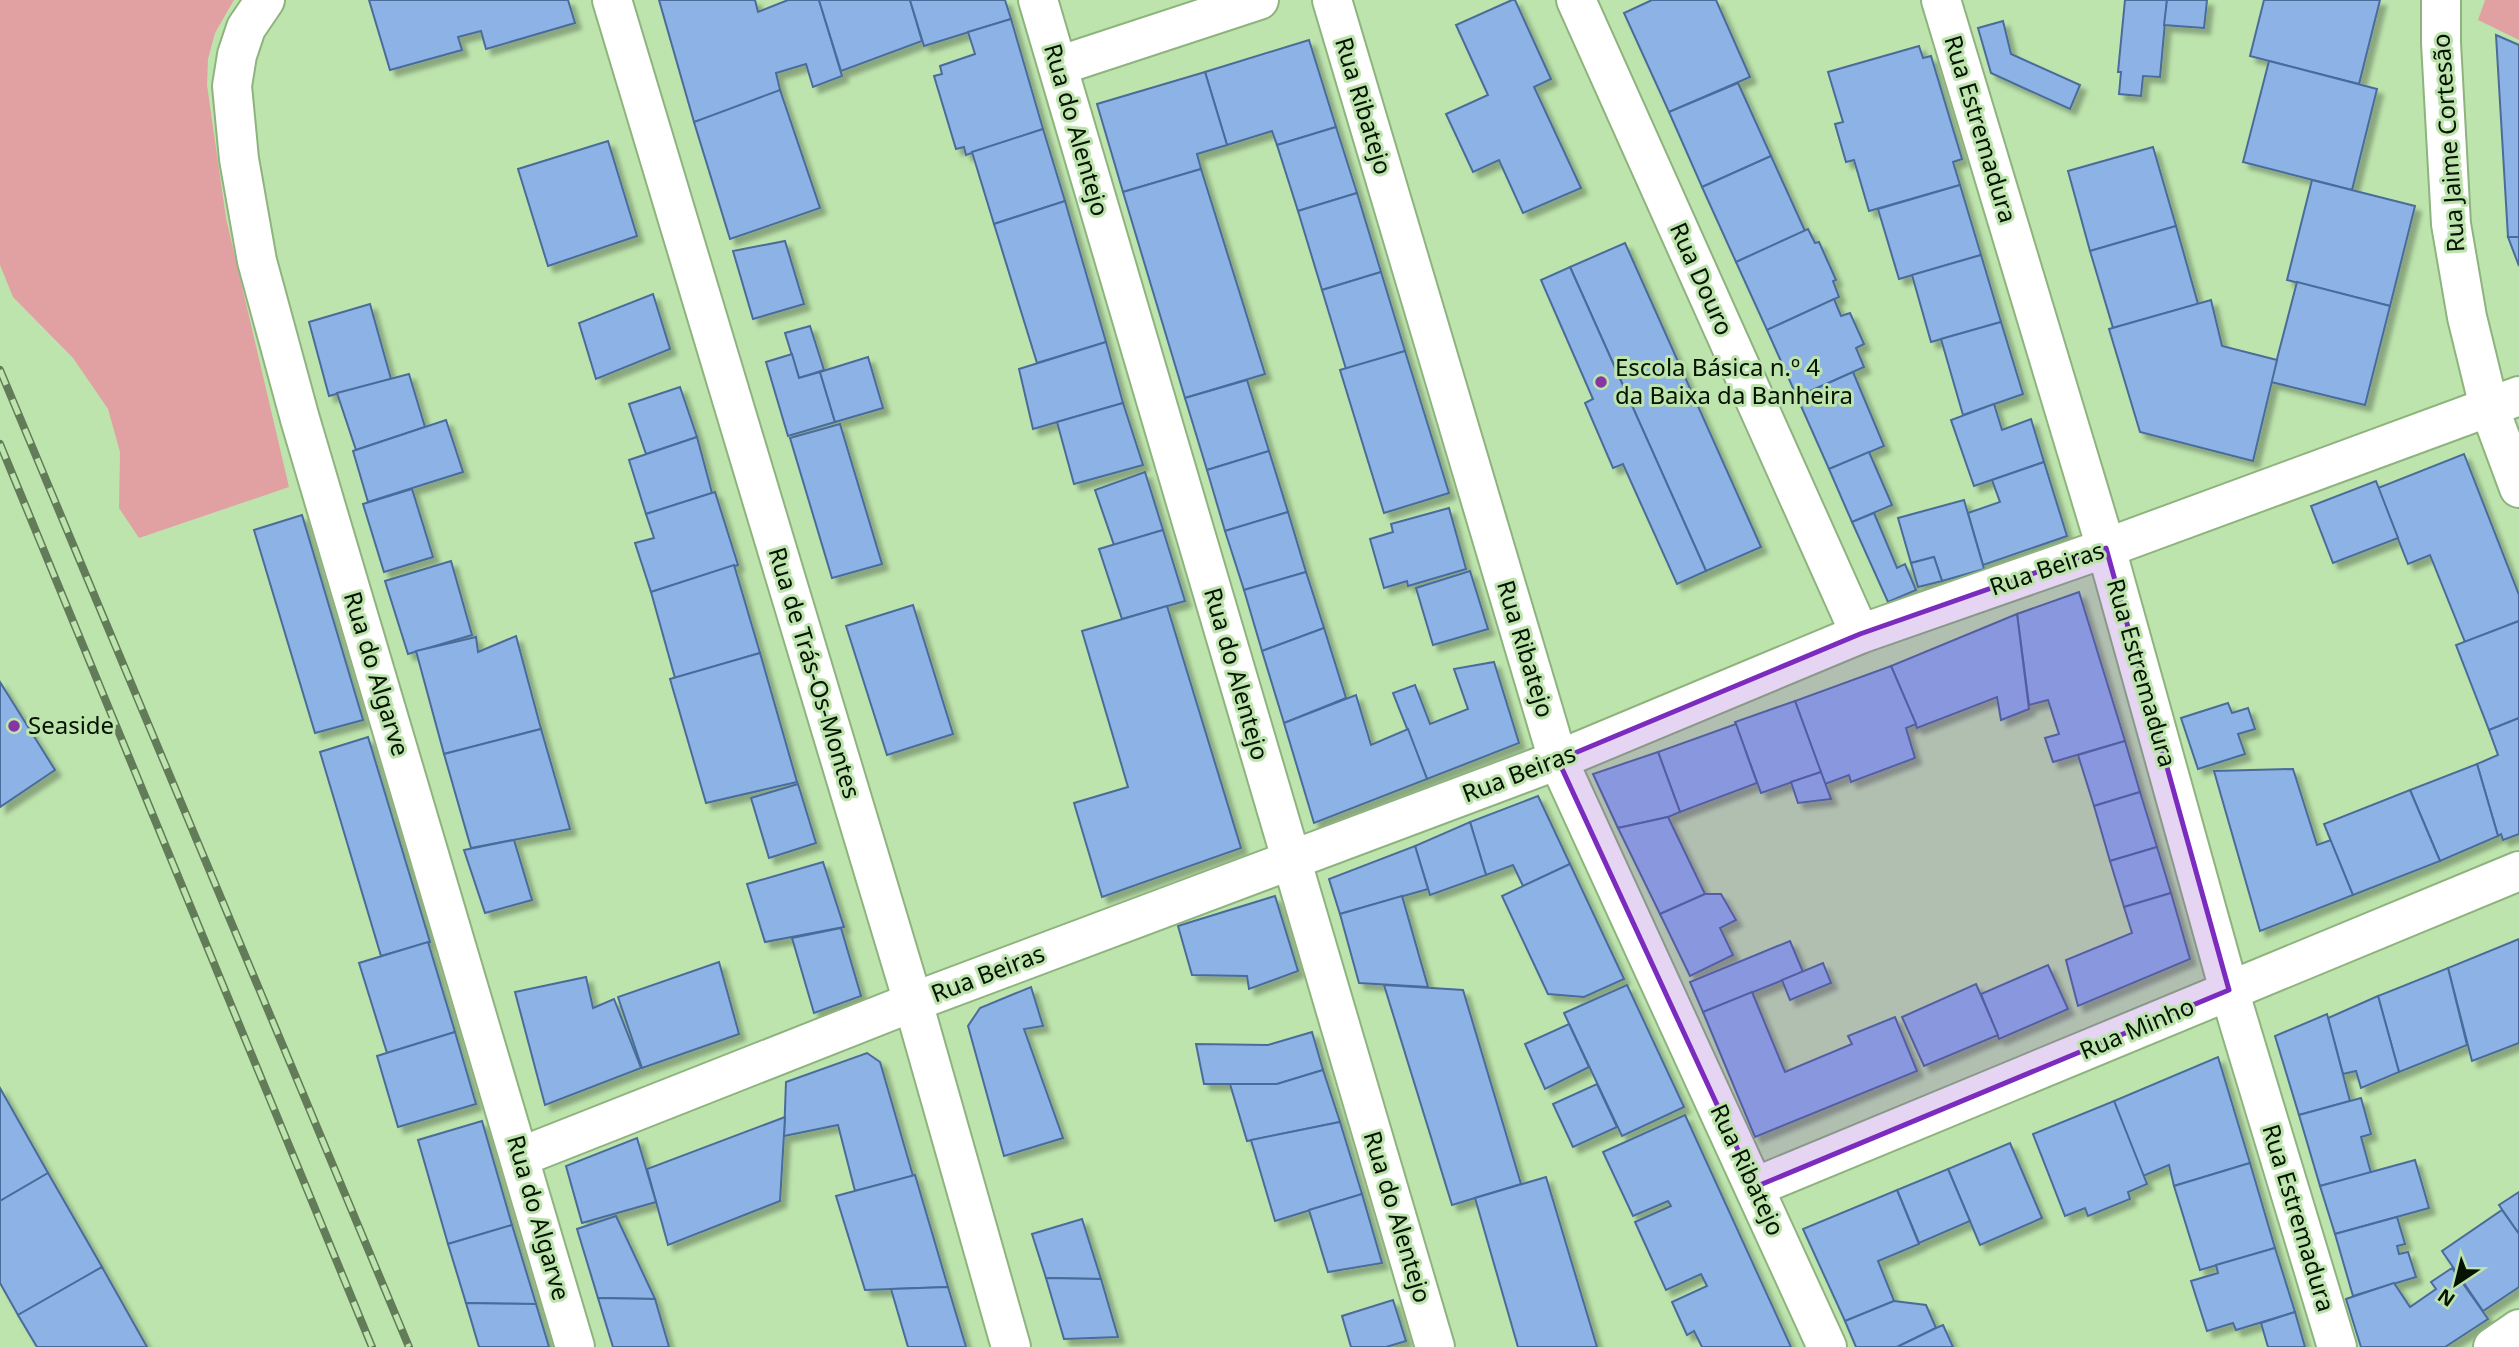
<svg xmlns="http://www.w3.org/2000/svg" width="2519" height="1347" font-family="'Noto Sans',sans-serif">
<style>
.green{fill:#e1a1a3}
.building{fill:#8db3e6;stroke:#4a6c9b;stroke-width:2;filter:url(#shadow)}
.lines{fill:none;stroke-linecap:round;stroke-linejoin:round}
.minor-casing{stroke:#8eb37e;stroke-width:42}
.minor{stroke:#fff;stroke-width:38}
.rail-casing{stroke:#627b58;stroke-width:8}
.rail{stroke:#bde4ad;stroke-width:5;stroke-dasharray:16;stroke-linecap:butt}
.marked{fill:#7b2cbf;fill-opacity:0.2;stroke:#7b2cbf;stroke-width:5;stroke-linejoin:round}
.poi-dot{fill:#8835a4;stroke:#bde4ad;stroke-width:2.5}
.labels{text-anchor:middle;stroke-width:6;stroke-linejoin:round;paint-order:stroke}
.street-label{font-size:24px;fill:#061202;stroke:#bde4ad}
.poi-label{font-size:24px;fill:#061202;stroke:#bde4ad;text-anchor:start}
</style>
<defs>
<filter id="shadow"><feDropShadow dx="6" dy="6" stdDeviation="2" flood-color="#0004"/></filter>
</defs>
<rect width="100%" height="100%" fill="#bde4ad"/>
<!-- green -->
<g class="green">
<path d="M 0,0 L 234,0 L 215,33 L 208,59 L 207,85 L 226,218 L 289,487 L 139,538 L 119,508 L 120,452 L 108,409 L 73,358 L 13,297 L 0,265 Z"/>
<path d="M 2485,0 L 2519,0 L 2519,40 L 2478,20 Z"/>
</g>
<!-- building -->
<g class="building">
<path d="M 369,0 L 568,0 L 575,23 L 486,49 L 481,31 L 458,37 L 462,50 L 390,70 Z"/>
<path d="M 659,0 L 755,0 L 758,12 L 788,0 L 819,0 L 842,76 L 813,87 L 806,64 L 776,73 L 781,94 L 694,122 Z"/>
<path d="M 819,0 L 910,0 L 922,41 L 841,71 Z"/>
<path d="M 910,0 L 1005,0 L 1011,19 L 924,46 Z"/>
<path d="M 1512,0 L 1515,0 L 1551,79 L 1534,87 L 1581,188 L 1523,213 L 1499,160 L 1473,172 L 1446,114 L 1488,95 L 1456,25 Z"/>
<path d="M 1652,0 L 1716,0 L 1750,77 L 1669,112 L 1624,13 Z"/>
<path d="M 2125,0 L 2167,0 L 2160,77 L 2143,76 L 2141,96 L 2119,94 L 2121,72 L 2118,72 Z"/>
<path d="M 2167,0 L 2207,0 L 2204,28 L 2164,25 Z"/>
<path d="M 2264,0 L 2380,0 L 2359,84 L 2250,56 Z"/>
<path d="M 1011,19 L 1043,129 L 966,155 L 964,147 L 956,149 L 934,76 L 942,74 L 940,66 L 975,54 L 968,32 Z"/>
<path d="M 2003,21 L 2011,54 L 2080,85 L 2070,109 L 1991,73 L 1978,28 Z"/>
<path d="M 2496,35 L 2519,45 L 2519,237 L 2508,237 Z"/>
<path d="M 1309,40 L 1336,127 L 1277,145 L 1272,131 L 1227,145 L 1205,72 Z"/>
<path d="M 1919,46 L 1923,58 L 1931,56 L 1962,159 L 1953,162 L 1960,185 L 1869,211 L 1854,160 L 1846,162 L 1835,124 L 1843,122 L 1828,72 Z"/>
<path d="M 2269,61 L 2377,89 L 2352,190 L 2243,162 Z"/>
<path d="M 1205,72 L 1227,145 L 1197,154 L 1201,169 L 1123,192 L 1097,104 Z"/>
<path d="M 1738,83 L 1771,156 L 1702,187 L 1669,112 Z"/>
<path d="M 780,90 L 820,208 L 730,239 L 694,122 Z"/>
<path d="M 1336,127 L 1357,193 L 1298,211 L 1277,145 Z"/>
<path d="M 1043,129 L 1065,201 L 994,224 L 972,152 Z"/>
<path d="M 608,141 L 637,236 L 548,266 L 518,169 Z"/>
<path d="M 2153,147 L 2176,226 L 2090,251 L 2068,171 Z"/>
<path d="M 1771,156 L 1805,231 L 1736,262 L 1702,187 Z"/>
<path d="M 1201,169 L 1265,374 L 1185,398 L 1123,192 Z"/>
<path d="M 2312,180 L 2415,206 L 2390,306 L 2287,280 Z"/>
<path d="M 1960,185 L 1981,255 L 1899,279 L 1878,209 Z"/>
<path d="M 1357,193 L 1381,272 L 1322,290 L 1298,211 Z"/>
<path d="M 1065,201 L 1106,342 L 1037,363 L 994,224 Z"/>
<path d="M 2176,226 L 2198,304 L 2113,328 L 2090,251 Z"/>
<path d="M 1808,229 L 1815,243 L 1819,242 L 1836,280 L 1833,281 L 1839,297 L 1767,330 L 1736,262 Z"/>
<path d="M 2508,237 L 2519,237 L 2519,266 Z"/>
<path d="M 785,241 L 804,304 L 753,319 L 733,251 Z"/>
<path d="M 1625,243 L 1761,547 L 1706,571 L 1570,267 Z"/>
<path d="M 1981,255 L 2001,322 L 1931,342 L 1912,275 Z"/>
<path d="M 1570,267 L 1706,571 L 1677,584 L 1623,464 L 1613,468 L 1585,403 L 1593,399 L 1541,280 Z"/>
<path d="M 1381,272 L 1405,351 L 1346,369 L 1322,290 Z"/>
<path d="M 2297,282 L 2390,306 L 2365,405 L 2271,382 Z"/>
<path d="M 653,294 L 670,349 L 596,379 L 579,323 Z"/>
<path d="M 1834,299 L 1841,316 L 1850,313 L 1864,344 L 1856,348 L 1864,367 L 1797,397 L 1767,330 Z"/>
<path d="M 2211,300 L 2222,346 L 2277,360 L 2253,461 L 2140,432 L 2109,329 Z"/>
<path d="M 370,304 L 391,379 L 329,396 L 309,322 Z"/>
<path d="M 2001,322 L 2023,394 L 1963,415 L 1941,339 Z"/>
<path d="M 810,326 L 824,370 L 799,378 L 785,333 Z"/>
<path d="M 1106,342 L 1123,403 L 1033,429 L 1019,369 Z"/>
<path d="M 1405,351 L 1449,493 L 1384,513 L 1340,370 Z"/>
<path d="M 792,354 L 799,378 L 820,372 L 835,422 L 788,436 L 766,362 Z"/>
<path d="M 868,357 L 883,408 L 835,422 L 820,372 Z"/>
<path d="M 1853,372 L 1884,446 L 1829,469 L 1797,397 Z"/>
<path d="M 409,374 L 425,427 L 356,450 L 337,393 Z"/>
<path d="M 1247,380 L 1269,451 L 1207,470 L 1185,398 Z"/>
<path d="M 680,387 L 697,437 L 646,454 L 629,404 Z"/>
<path d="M 1123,403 L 1143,465 L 1074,484 L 1057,422 Z"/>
<path d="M 1994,404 L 2002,430 L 2031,419 L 2044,462 L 1974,486 L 1951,420 Z"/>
<path d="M 446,420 L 463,472 L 368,502 L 353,451 Z"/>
<path d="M 840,424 L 882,564 L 832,578 L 790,438 Z"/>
<path d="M 697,437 L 712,493 L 646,514 L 629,460 Z"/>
<path d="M 1269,451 L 1288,512 L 1225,531 L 1207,470 Z"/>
<path d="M 1869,452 L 1892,505 L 1852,522 L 1829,469 Z"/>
<path d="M 2464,454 L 2519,595 L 2519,621 L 2465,642 L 2430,555 L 2408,564 L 2378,488 Z"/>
<path d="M 2044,462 L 2067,536 L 1983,565 L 1968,513 L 2000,502 L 1992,480 Z"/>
<path d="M 1145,472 L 1163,530 L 1114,545 L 1095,490 Z"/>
<path d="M 2376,481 L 2398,538 L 2333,563 L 2311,506 Z"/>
<path d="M 412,489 L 433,557 L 384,572 L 363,504 Z"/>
<path d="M 715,492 L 738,565 L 651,592 L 635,543 L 654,538 L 646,514 Z"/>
<path d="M 1964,500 L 1984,569 L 1942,581 L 1934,557 L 1911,563 L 1898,518 Z"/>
<path d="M 1449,508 L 1466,569 L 1408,586 L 1407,581 L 1384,588 L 1370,539 L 1393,532 L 1391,524 Z"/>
<path d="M 1288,512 L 1306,572 L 1244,590 L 1225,531 Z"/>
<path d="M 1874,513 L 1897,568 L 1905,564 L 1916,590 L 1888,602 L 1852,522 Z"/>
<path d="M 302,515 L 363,720 L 315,733 L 254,530 Z"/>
<path d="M 1163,530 L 1185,601 L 1122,619 L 1099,549 Z"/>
<path d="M 1934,557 L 1942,581 L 1918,587 L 1911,563 Z"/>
<path d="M 451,561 L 472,635 L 408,654 L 385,581 Z"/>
<path d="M 734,565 L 760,653 L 675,678 L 651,592 Z"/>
<path d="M 1470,571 L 1488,629 L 1433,645 L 1416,588 Z"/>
<path d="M 1306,572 L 1324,628 L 1262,651 L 1244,590 Z"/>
<path d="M 2079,592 L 2125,741 L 2053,762 L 2045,738 L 2059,734 L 2048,700 L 2029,705 L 2017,614 Z"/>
<path d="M 913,605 L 953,734 L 887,755 L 846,626 Z"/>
<path d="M 1167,606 L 1241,848 L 1102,897 L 1074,803 L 1128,787 L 1082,631 Z"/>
<path d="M 2017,614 L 2029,709 L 2001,720 L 1997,697 L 1917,728 L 1891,666 Z"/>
<path d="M 2519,621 L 2519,718 L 2489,730 L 2456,645 Z"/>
<path d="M 1324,628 L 1346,698 L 1284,723 L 1262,651 Z"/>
<path d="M 516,636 L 541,729 L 444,754 L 416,651 L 476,637 L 478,652 Z"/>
<path d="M 760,653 L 797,782 L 706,803 L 670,679 Z"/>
<path d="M 1494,662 L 1519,743 L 1427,779 L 1393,693 L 1415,685 L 1430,724 L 1468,709 L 1454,669 Z"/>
<path d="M 1891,666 L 1916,724 L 1906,728 L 1915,758 L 1851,782 L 1849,775 L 1825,784 L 1795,701 Z"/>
<path d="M 0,682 L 55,770 L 0,807 Z"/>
<path d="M 1356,695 L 1371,745 L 1408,729 L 1427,779 L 1314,823 L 1284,723 Z"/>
<path d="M 1795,701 L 1821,772 L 1761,793 L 1735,722 Z"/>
<path d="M 2228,703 L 2232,713 L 2248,708 L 2255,729 L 2238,734 L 2245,754 L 2198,769 L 2181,718 Z"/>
<path d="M 2519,718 L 2519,834 L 2503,840 L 2501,834 L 2498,836 L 2477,764 L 2498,755 L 2489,730 Z"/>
<path d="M 1736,724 L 1757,783 L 1680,812 L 1658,752 Z"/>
<path d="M 541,729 L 570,829 L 471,848 L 444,754 Z"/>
<path d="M 368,737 L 430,942 L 381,956 L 320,752 Z"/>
<path d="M 2125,741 L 2140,792 L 2094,806 L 2078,755 Z"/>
<path d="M 1658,752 L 1680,812 L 1668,817 L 1618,828 L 1593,774 Z"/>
<path d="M 2477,764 L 2498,836 L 2440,861 L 2410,790 Z"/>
<path d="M 2293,769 L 2317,845 L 2331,840 L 2353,895 L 2260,931 L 2214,771 Z"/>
<path d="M 1821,772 L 1831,799 L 1798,803 L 1791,782 Z"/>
<path d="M 798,784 L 816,843 L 769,858 L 751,798 Z"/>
<path d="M 2410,790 L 2440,861 L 2353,895 L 2324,824 Z"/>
<path d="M 2140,792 L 2157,847 L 2110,861 L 2094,806 Z"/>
<path d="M 1538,796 L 1570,864 L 1523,886 L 1513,865 L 1486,875 L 1470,822 Z"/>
<path d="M 1668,817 L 1705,894 L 1660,914 L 1618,828 Z"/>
<path d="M 1470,822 L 1486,875 L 1430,895 L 1415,846 Z"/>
<path d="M 514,840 L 532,900 L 485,913 L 464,850 Z"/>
<path d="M 1415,846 L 1428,889 L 1340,914 L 1329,879 Z"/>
<path d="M 2157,847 L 2171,893 L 2124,907 L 2110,861 Z"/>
<path d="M 823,862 L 844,927 L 765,942 L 747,884 Z"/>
<path d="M 1570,864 L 1624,979 L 1584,997 L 1548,994 L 1502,896 Z"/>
<path d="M 2171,893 L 2190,959 L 2078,1006 L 2066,960 L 2132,933 L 2124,907 Z"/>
<path d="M 1705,894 L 1721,894 L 1736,920 L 1720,928 L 1733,955 L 1690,976 L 1660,914 Z"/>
<path d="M 1275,896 L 1298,971 L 1249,989 L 1247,976 L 1192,975 L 1178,926 Z"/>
<path d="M 1402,896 L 1428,987 L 1359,983 L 1340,914 Z"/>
<path d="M 841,928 L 861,996 L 814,1013 L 792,938 Z"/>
<path d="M 2519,939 L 2519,1043 L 2472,1061 L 2448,968 Z"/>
<path d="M 1790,941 L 1803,972 L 1703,1012 L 1690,982 Z"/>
<path d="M 428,942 L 455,1032 L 387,1053 L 359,963 Z"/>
<path d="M 719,962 L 739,1034 L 642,1068 L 618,997 Z"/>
<path d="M 1823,963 L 1831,983 L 1790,1000 L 1782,980 Z"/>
<path d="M 2048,965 L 2068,1009 L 1999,1039 L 1981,994 Z"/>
<path d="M 2448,968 L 2467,1045 L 2399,1072 L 2378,996 Z"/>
<path d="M 586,977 L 593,1008 L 614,999 L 641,1068 L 545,1105 L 515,992 Z"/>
<path d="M 1976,984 L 1998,1035 L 1924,1066 L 1902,1017 Z"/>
<path d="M 1384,985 L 1463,990 L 1521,1184 L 1452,1205 Z"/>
<path d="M 1627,985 L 1684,1107 L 1622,1136 L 1564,1013 Z"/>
<path d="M 1031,987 L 1043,1026 L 1024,1029 L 1063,1138 L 1004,1156 L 968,1026 L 980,1008 Z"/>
<path d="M 1752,992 L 1785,1072 L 1852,1044 L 1848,1036 L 1895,1017 L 1917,1071 L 1755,1137 L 1703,1012 Z"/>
<path d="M 2378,996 L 2399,1072 L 2361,1088 L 2356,1071 L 2343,1074 L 2328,1018 Z"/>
<path d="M 2327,1014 L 2350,1101 L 2299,1115 L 2275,1036 Z"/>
<path d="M 1569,1024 L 1589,1067 L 1545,1089 L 1525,1044 Z"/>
<path d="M 455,1032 L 476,1104 L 398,1127 L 377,1056 Z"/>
<path d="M 1312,1032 L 1323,1070 L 1277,1084 L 1204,1084 L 1196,1044 L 1268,1045 Z"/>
<path d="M 867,1053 L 880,1062 L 913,1176 L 855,1191 L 838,1125 L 784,1136 L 786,1082 Z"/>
<path d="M 2218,1057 L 2250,1163 L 2174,1186 L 2169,1165 L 2143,1176 L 2114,1101 Z"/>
<path d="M 1323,1070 L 1340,1122 L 1247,1141 L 1230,1084 L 1277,1084 Z"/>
<path d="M 1597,1084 L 1617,1127 L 1573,1147 L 1553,1104 Z"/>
<path d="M 0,1088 L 48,1173 L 0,1201 Z"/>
<path d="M 2361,1098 L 2371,1134 L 2361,1137 L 2371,1173 L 2320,1186 L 2299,1115 Z"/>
<path d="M 2114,1101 L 2147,1184 L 2128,1192 L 2130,1199 L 2088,1216 L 2085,1208 L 2065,1216 L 2033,1134 Z"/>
<path d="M 1685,1115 L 1791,1347 L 1702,1347 L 1694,1331 L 1687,1335 L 1672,1302 L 1707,1286 L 1701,1274 L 1666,1290 L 1635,1222 L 1671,1206 L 1668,1201 L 1633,1216 L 1603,1152 Z"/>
<path d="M 785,1117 L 780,1201 L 668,1245 L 647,1169 Z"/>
<path d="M 482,1121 L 512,1225 L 448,1244 L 418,1140 Z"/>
<path d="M 1340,1122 L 1362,1194 L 1275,1221 L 1251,1140 Z"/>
<path d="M 637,1138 L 656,1202 L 582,1223 L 566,1166 Z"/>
<path d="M 2010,1143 L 2042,1218 L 1980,1245 L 1948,1169 Z"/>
<path d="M 2415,1160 L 2429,1208 L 2335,1234 L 2320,1186 Z"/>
<path d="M 2250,1163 L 2275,1248 L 2200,1270 L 2174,1186 Z"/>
<path d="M 1948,1169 L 1970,1221 L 1919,1243 L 1897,1190 Z"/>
<path d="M 48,1173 L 102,1267 L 18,1315 L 0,1283 L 0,1201 Z"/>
<path d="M 915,1175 L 948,1287 L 865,1290 L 836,1196 Z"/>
<path d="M 1546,1177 L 1597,1347 L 1518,1347 L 1475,1198 Z"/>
<path d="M 1897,1190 L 1919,1244 L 1878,1261 L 1894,1301 L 1845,1321 L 1803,1229 Z"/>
<path d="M 2519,1192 L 2519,1234 L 2499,1205 Z"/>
<path d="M 1362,1194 L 1382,1263 L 1328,1272 L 1309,1210 Z"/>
<path d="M 2502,1210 L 2519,1234 L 2519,1287 L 2483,1311 L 2442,1251 Z"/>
<path d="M 616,1216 L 655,1299 L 598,1298 L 577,1229 Z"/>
<path d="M 2397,1217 L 2405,1244 L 2397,1246 L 2399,1254 L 2408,1252 L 2416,1277 L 2353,1296 L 2335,1234 Z"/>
<path d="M 1082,1219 L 1101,1279 L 1046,1278 L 1032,1234 Z"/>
<path d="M 512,1225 L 536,1304 L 466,1303 L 448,1244 Z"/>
<path d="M 2275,1248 L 2295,1312 L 2236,1330 L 2233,1323 L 2207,1331 L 2191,1281 L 2218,1273 L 2216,1265 Z"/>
<path d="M 102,1267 L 147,1347 L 37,1347 L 18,1315 Z"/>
<path d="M 2452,1268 L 2488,1319 L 2445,1347 L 2361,1347 L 2346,1299 L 2394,1283 L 2410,1307 L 2436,1289 L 2431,1282 Z"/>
<path d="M 1046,1278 L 1101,1279 L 1118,1337 L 1064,1339 Z"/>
<path d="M 948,1287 L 966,1347 L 908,1347 L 891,1289 Z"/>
<path d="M 598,1298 L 655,1299 L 669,1347 L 613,1347 Z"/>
<path d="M 1393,1300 L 1406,1341 L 1386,1347 L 1351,1347 L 1342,1316 Z"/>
<path d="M 1894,1301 L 1926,1305 L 1936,1328 L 1897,1347 L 1856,1347 L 1845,1321 Z"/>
<path d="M 466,1303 L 536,1304 L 549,1347 L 479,1347 Z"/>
<path d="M 2295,1312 L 2305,1347 L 2268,1347 L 2261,1323 Z"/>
<path d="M 1943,1325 L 1953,1347 L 1897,1347 L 1936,1328 Z"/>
</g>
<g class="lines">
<!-- minor casing -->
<g class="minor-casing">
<g id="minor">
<path d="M 265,0 L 246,28 L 237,55 L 232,86 L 239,159 L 257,261 L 300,419 L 575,1347"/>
<path d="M 612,0 L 913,1002 L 1011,1347"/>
<path d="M 1038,0 L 1435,1347"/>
<path d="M 1332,0 L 1558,760 L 1827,1347"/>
<path d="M 1576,0 L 1860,634"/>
<path d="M 1941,0 L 2106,548 L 2229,990 L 2337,1347"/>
<path d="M 2441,0 L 2441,43 L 2451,224 L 2467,317 L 2489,407 L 2519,488"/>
<path d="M 1058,66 L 1259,0"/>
<path d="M 520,1157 L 913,1002 L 1558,760 L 1860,634 L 2106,548 L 2519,396"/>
<path d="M 1755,1187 L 2519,871"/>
<path d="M 2493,1347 L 2519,1329"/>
</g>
</g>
<!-- minor -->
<use href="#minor" class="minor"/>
<!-- rail casing -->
<g class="rail-casing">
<g id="rail">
<path d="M 0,370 L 409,1347"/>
<path d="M 0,444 L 372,1347"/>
</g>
</g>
<!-- rail -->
<use href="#rail" class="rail"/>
</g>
<!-- marked area -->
<path class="marked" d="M 2106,548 L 2229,990 L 1755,1187 L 1558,760 L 1860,634 Z"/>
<!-- markers -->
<g class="poi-dot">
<circle cx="1601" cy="382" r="7"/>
<circle cx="14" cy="726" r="7"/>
</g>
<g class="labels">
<!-- street labels -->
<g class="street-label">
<text transform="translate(1363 106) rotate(73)" y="8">Rua Ribatejo</text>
<text transform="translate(1980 129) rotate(73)" y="8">Rua Estremadura</text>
<text transform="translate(1076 130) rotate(74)" y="8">Rua do Alentejo</text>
<text transform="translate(2449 143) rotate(-94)" y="8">Rua Jaime Cortesão</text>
<text transform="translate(1701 279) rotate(66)" y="8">Rua Douro</text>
<text transform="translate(2047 569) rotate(-19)" y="8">Rua Beiras</text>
<text transform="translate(1525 649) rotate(73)" y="8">Rua Ribatejo</text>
<text transform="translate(814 673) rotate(73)" y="8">Rua de Trás-Os-Montes</text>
<text transform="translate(2141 673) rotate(74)" y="8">Rua Estremadura</text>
<text transform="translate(376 674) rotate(73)" y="8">Rua do Algarve</text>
<text transform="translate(1236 674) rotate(74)" y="8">Rua do Alentejo</text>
<text transform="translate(1519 774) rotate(-21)" y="8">Rua Beiras</text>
<text transform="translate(988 974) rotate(-21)" y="8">Rua Beiras</text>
<text transform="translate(2137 1029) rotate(-23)" y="8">Rua Minho</text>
<text transform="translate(1747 1170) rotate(65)" y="8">Rua Ribatejo</text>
<text transform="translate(1397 1217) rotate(73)" y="8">Rua do Alentejo</text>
<text transform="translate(538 1218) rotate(74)" y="8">Rua do Algarve</text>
<text transform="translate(2298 1218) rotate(73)" y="8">Rua Estremadura</text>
</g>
<!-- poi labels -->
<g class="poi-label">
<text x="1615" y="376">Escola Básica n.º 4<tspan x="1615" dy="28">da Baixa da Banheira</tspan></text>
<text x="28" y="734">Seaside</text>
</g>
</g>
<!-- north arrow -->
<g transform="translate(2456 1284) rotate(215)" stroke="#bde4ad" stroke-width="5" paint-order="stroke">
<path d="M0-5L12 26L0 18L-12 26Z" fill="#061202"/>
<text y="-10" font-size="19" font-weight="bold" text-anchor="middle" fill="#061202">N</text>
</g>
</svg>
